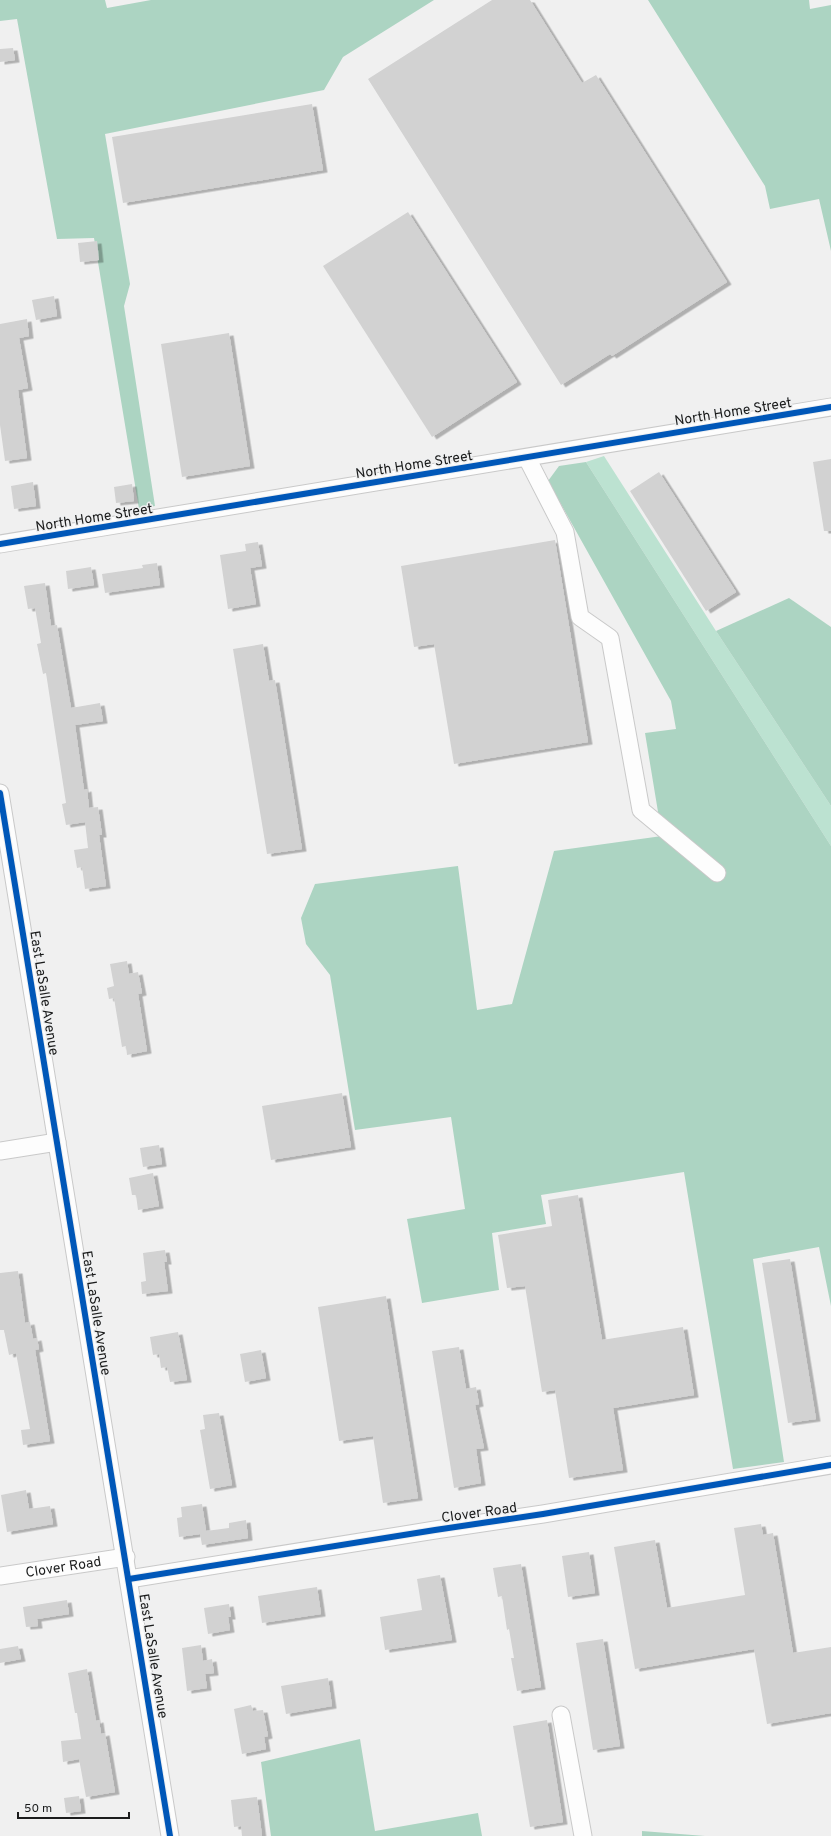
<svg xmlns="http://www.w3.org/2000/svg" width="831" height="1836" font-family="Overpass,sans-serif">
<style>
.green{fill:#bce2d1}
.forest{fill:#acd4c2}
.building{fill:#d2d2d2;filter:url(#shadow)}
.lines{fill:none;stroke-linecap:round;stroke-linejoin:round}
.minor-casing{stroke:#c9c9c9;stroke-width:19}
.minor{stroke:#fdfdfd;stroke-width:17}
.cycleway-casing{stroke:#eff0f1;stroke-width:8}
.cycleway{stroke:#0057b8;stroke-width:6}
.labels{text-anchor:middle;stroke-width:3;stroke-linejoin:round;paint-order:stroke}
.street-label{font-size:14px;fill:#1b1c1c;stroke:#eff0f1}
</style>
<defs>
<filter id="shadow"><feDropShadow dx="4.5" dy="2.5" stdDeviation="0" flood-color="#0004"/></filter>
</defs>
<rect width="100%" height="100%" fill="#f0f0f0"/>
<!-- green -->
<path class="green" d="M 604,456 L 716,631 L 831,806 L 831,846 L 586,462 Z"/>
<!-- forest -->
<g class="forest">
<path d="M 0,0 L 105,0 L 107,8 L 151,0 L 434,0 L 343,57 L 324,90 L 105,134 L 130,284 L 124,306 L 155,506 L 139,509 L 94,238 L 57,239 L 17,19 L 0,21 Z"/>
<path d="M 648,0 L 809,0 L 810,9 L 831,5 L 831,251 L 819,199 L 770,209 L 765,186 Z"/>
<path d="M 586,462 L 831,846 L 831,1306 L 819,1247 L 753,1259 L 784,1462 L 733,1469 L 684,1172 L 541,1195 L 546,1224 L 492,1233 L 499,1290 L 422,1303 L 407,1219 L 465,1209 L 451,1117 L 355,1130 L 330,975 L 306,944 L 301,918 L 315,884 L 458,866 L 477,1010 L 512,1004 L 554,851 L 662,836 L 645,733 L 676,729 L 671,701 L 548,481 L 559,466 Z"/>
<path d="M 789,598 L 831,627 L 831,806 L 716,631 Z"/>
<path d="M 360,1739 L 375,1831 L 478,1813 L 482,1836 L 271,1836 L 261,1762 Z"/>
<path d="M 642,1831 L 705,1836 L 642,1836 Z"/>
</g>
<!-- building -->
<g class="building">
<path d="M 492,0 L 530,0 L 582,83 L 596,75 L 727,282 L 612,356 L 610,354 L 561,385 L 368,79 Z"/>
<path d="M 13,48 L 15,60 L 0,62 L 0,49 Z"/>
<path d="M 312,104 L 323,170 L 123,203 L 112,137 Z"/>
<path d="M 408,212 L 517,382 L 432,437 L 323,266 Z"/>
<path d="M 97,241 L 99,260 L 80,262 L 78,243 Z"/>
<path d="M 54,296 L 57,316 L 36,320 L 32,300 Z"/>
<path d="M 27,319 L 29,336 L 19,338 L 28,388 L 18,390 L 27,458 L 5,461 L 0,425 L 0,324 Z"/>
<path d="M 229,333 L 250,466 L 182,477 L 161,344 Z"/>
<path d="M 831,459 L 831,531 L 824,531 L 813,462 Z"/>
<path d="M 659,472 L 736,592 L 706,611 L 630,491 Z"/>
<path d="M 33,482 L 36,506 L 14,509 L 11,486 Z"/>
<path d="M 132,484 L 134,501 L 116,503 L 114,487 Z"/>
<path d="M 555,540 L 588,742 L 454,764 L 434,644 L 414,647 L 401,566 Z"/>
<path d="M 258,542 L 262,566 L 250,568 L 256,604 L 228,609 L 220,555 L 246,551 L 245,544 Z"/>
<path d="M 157,563 L 160,585 L 105,593 L 102,574 L 143,568 L 142,565 Z"/>
<path d="M 91,567 L 94,585 L 68,589 L 66,571 Z"/>
<path d="M 45,583 L 51,626 L 57,625 L 71,708 L 100,703 L 103,721 L 75,725 L 84,790 L 87,789 L 89,808 L 98,807 L 102,835 L 99,835 L 106,886 L 85,889 L 82,867 L 77,868 L 74,850 L 88,848 L 85,822 L 66,825 L 62,804 L 66,803 L 46,673 L 43,674 L 37,644 L 41,643 L 35,608 L 28,609 L 24,586 Z"/>
<path d="M 263,644 L 269,681 L 275,680 L 302,849 L 267,854 L 233,649 Z"/>
<path d="M 127,961 L 129,974 L 138,972 L 142,993 L 138,994 L 147,1051 L 127,1055 L 126,1046 L 122,1047 L 114,998 L 109,999 L 107,988 L 114,986 L 110,964 Z"/>
<path d="M 342,1093 L 351,1147 L 271,1160 L 262,1106 Z"/>
<path d="M 159,1145 L 162,1164 L 143,1167 L 140,1148 Z"/>
<path d="M 153,1173 L 159,1206 L 138,1210 L 136,1195 L 132,1195 L 129,1178 Z"/>
<path d="M 578,1195 L 602,1340 L 683,1327 L 694,1395 L 613,1408 L 623,1470 L 569,1478 L 555,1390 L 542,1392 L 525,1286 L 507,1288 L 498,1235 L 552,1226 L 548,1200 Z"/>
<path d="M 165,1250 L 167,1262 L 164,1262 L 168,1291 L 142,1294 L 141,1282 L 146,1281 L 143,1253 Z"/>
<path d="M 790,1259 L 816,1419 L 788,1423 L 762,1263 Z"/>
<path d="M 18,1271 L 25,1323 L 30,1322 L 33,1339 L 37,1338 L 39,1349 L 35,1350 L 50,1441 L 23,1445 L 21,1430 L 30,1429 L 16,1353 L 9,1355 L 4,1330 L 0,1330 L 0,1273 Z"/>
<path d="M 386,1296 L 418,1498 L 383,1503 L 373,1436 L 339,1441 L 318,1307 Z"/>
<path d="M 178,1332 L 187,1380 L 170,1382 L 167,1367 L 161,1368 L 159,1354 L 153,1355 L 150,1337 Z"/>
<path d="M 459,1347 L 466,1389 L 476,1387 L 479,1404 L 475,1405 L 484,1448 L 476,1449 L 481,1483 L 454,1488 L 432,1351 Z"/>
<path d="M 261,1350 L 266,1378 L 245,1382 L 240,1354 Z"/>
<path d="M 219,1413 L 232,1485 L 210,1489 L 200,1430 L 205,1429 L 203,1415 Z"/>
<path d="M 26,1490 L 29,1509 L 50,1506 L 53,1524 L 7,1532 L 1,1495 Z"/>
<path d="M 202,1504 L 206,1531 L 229,1528 L 229,1523 L 246,1520 L 248,1538 L 202,1545 L 200,1534 L 179,1537 L 177,1518 L 182,1517 L 181,1507 Z"/>
<path d="M 761,1524 L 763,1535 L 773,1533 L 793,1653 L 831,1647 L 831,1713 L 767,1724 L 754,1649 L 635,1669 L 614,1547 L 655,1540 L 667,1608 L 745,1595 L 734,1528 Z"/>
<path d="M 589,1552 L 595,1593 L 568,1597 L 562,1556 Z"/>
<path d="M 521,1564 L 541,1687 L 517,1691 L 511,1658 L 514,1658 L 509,1629 L 507,1630 L 502,1596 L 498,1597 L 493,1568 Z"/>
<path d="M 440,1575 L 452,1640 L 385,1650 L 380,1617 L 422,1610 L 417,1579 Z"/>
<path d="M 317,1587 L 321,1614 L 262,1623 L 258,1596 Z"/>
<path d="M 67,1600 L 69,1614 L 37,1619 L 38,1626 L 26,1627 L 23,1607 Z"/>
<path d="M 229,1604 L 231,1617 L 228,1617 L 230,1630 L 208,1634 L 204,1608 Z"/>
<path d="M 603,1639 L 620,1746 L 593,1750 L 576,1643 Z"/>
<path d="M 201,1645 L 203,1661 L 212,1659 L 214,1673 L 205,1674 L 207,1688 L 187,1691 L 182,1648 Z"/>
<path d="M 18,1646 L 21,1659 L 0,1663 L 0,1649 Z"/>
<path d="M 87,1669 L 96,1721 L 99,1720 L 101,1734 L 105,1733 L 115,1792 L 86,1797 L 79,1759 L 63,1762 L 61,1741 L 81,1739 L 77,1713 L 75,1713 L 68,1673 Z"/>
<path d="M 328,1678 L 332,1706 L 286,1714 L 281,1686 Z"/>
<path d="M 251,1705 L 253,1711 L 263,1710 L 268,1736 L 264,1737 L 266,1749 L 242,1754 L 234,1709 Z"/>
<path d="M 547,1720 L 563,1822 L 530,1827 L 513,1726 Z"/>
<path d="M 79,1796 L 81,1811 L 66,1813 L 64,1798 Z"/>
<path d="M 257,1797 L 262,1836 L 242,1836 L 241,1826 L 234,1827 L 231,1800 Z"/>
</g>
<g class="lines">
<!-- minor casing -->
<g class="minor-casing">
<g id="minor">
<path d="M 527,458 L 565,532 L 580,617 L 610,638 L 641,810 L 717,873"/>
<path d="M 0,544 L 831,407"/>
<path d="M 0,793 L 170,1836"/>
<path d="M 0,1151 L 57,1142"/>
<path id="s1" d="M 0,1576 L 126,1557"/>
<path d="M 129,1579 L 435,1530 L 543,1514 L 831,1465"/>
<path d="M 561,1715 L 583,1836"/>
</g>
</g>
<!-- minor -->
<use href="#minor" class="minor"/>
<!-- cycleway casing -->
<g class="cycleway-casing">
<g id="cycleway">
<path d="M 0,544 L 831,407"/>
<path d="M 0,793 L 170,1836"/>
<path d="M 129,1579 L 435,1530 L 543,1514 L 831,1465"/>
</g>
</g>
<!-- cycleway -->
<use href="#cycleway" class="cycleway"/>
</g>
<g class="labels">
<!-- street labels -->
<g class="street-label">
<text transform="translate(733 411) rotate(-9)" y="5">North Home Street</text>
<text transform="translate(414 464) rotate(-9)" y="5">North Home Street</text>
<text transform="translate(94 517) rotate(-9)" y="5">North Home Street</text>
<text transform="translate(45 993) rotate(81)" y="5">East LaSalle Avenue</text>
<text transform="translate(97 1313) rotate(81)" y="5">East LaSalle Avenue</text>
<text transform="translate(479 1512) rotate(-8)" y="5">Clover Road</text>
<text dy="5" stroke="none"><textPath href="#s1" startOffset="64">Clover Road</textPath></text>
<text transform="translate(154 1656) rotate(81)" y="5">East LaSalle Avenue</text>
</g>
</g>
<!-- scale -->
<path d="M18 1812v6h111v-6" fill="none" stroke="#1b1c1c" stroke-width="2"/>
<text x="24" y="1812" font-size="12" fill="#1b1c1c" stroke="#eff0f1" stroke-width="3" paint-order="stroke">50 m</text>
</svg>
